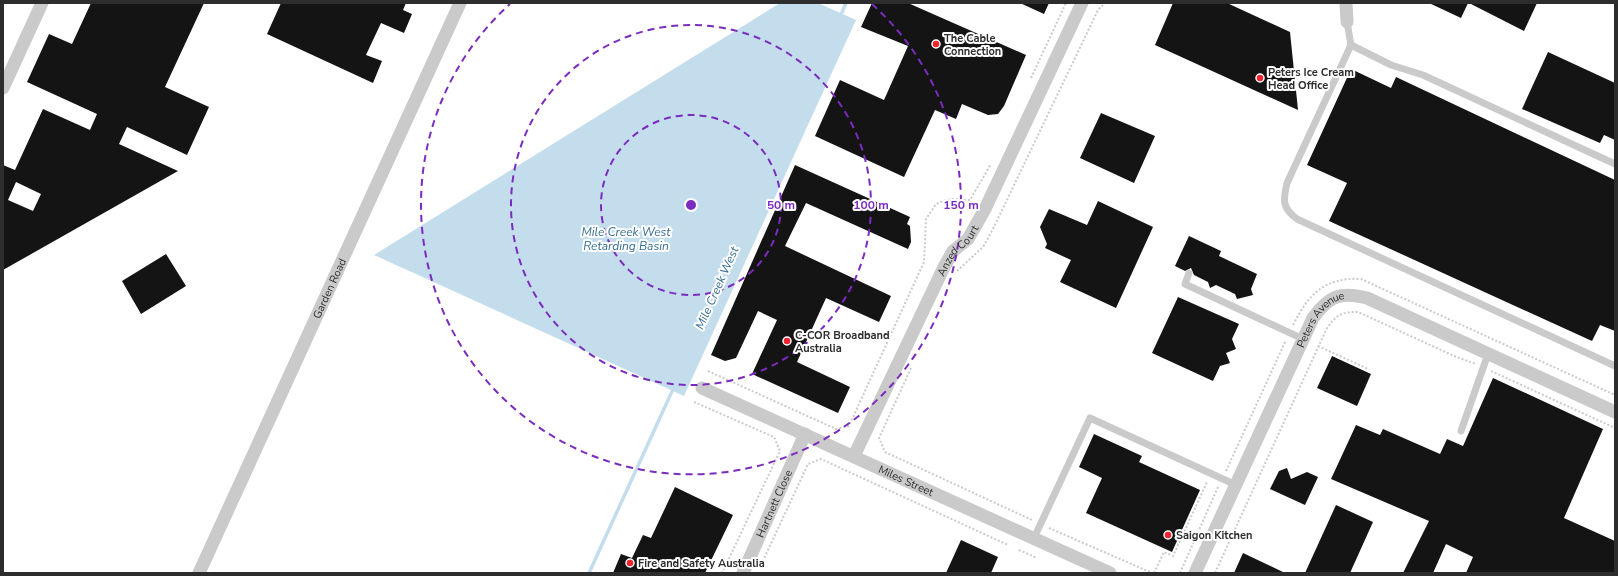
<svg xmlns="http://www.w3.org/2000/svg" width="1618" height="576" font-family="'Nunito Sans',sans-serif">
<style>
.water{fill:#c4dded}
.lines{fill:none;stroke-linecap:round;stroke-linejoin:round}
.stream{stroke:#c4dded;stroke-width:3.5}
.building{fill:#141414;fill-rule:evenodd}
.path{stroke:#cacaca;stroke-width:2;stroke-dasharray:2 2;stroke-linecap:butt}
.service{stroke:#cacaca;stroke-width:7}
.minor{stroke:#cacaca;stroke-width:13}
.ring{fill:none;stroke:#7b2cbf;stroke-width:2;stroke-dasharray:7 5}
.poi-dot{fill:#f0232f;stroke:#fff;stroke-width:1.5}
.labels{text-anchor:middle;stroke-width:4;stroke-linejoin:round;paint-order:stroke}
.poi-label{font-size:11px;font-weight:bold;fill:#2d2d2d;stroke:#fff;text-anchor:start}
.street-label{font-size:11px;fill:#2d2d2d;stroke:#fff}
.water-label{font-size:12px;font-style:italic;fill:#366e94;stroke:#fff}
.centre{fill:#7b2cbf;stroke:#fff;stroke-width:2}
.ring-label{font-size:12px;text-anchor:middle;font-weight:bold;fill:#7b2cbf;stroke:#fff;stroke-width:4;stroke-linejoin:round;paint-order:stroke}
</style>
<rect width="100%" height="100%" fill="#fff"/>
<!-- water -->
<path class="water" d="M 780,3 L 818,3 L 856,20 L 684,396 L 374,255 Z"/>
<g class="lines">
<!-- stream -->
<g class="stream">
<path d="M 840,17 L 846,3"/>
<path d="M 589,573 L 674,387"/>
</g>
</g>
<!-- building -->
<g class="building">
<path d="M 91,3 L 204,3 L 165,87 L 209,107 L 187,155 L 127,127 L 119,144 L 178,171 L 3,270 L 3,165 L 15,170 L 43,109 L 90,130 L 97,114 L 27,82 L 49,34 L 72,44 ZM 16,182 L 41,194 L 33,211 L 8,200 Z"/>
<path d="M 281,3 L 406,3 L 403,10 L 412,14 L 404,33 L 381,23 L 366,55 L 382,61 L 373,83 L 267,34 Z"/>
<path d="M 872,3 L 908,3 L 1026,55 L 1004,106 L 998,114 L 988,115 L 962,104 L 956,119 L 935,110 L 904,177 L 815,136 L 840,80 L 884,100 L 908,46 L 861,27 Z"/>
<path d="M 1020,3 L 1049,3 L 1044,14 Z"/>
<path d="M 1173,3 L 1227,3 L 1290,32 L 1298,110 L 1155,45 Z"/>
<path d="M 1429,3 L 1468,3 L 1461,18 Z"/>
<path d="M 1469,3 L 1537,3 L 1524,31 Z"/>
<path d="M 1548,52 L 1615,83 L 1615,140 L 1604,135 L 1600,143 L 1522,109 Z"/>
<path d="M 1351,69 L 1391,88 L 1396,77 L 1615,180 L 1615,331 L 1600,325 L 1592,341 L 1329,221 L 1347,183 L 1307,165 Z"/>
<path d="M 1101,113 L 1155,136 L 1134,183 L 1080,158 Z"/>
<path d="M 795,165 L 910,217 L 907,224 L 910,226 L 911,242 L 908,249 L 806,203 L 785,246 L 891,296 L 879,322 L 826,298 L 797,362 L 850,387 L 838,413 L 752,374 L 777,320 L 758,311 L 736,358 L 725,361 L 711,355 Z"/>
<path d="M 1098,201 L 1153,227 L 1116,308 L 1060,282 L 1071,260 L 1045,248 L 1047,244 L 1040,227 L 1049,209 L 1087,225 Z"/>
<path d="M 1189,236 L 1221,251 L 1219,256 L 1257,274 L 1251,289 L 1253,295 L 1237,299 L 1235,294 L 1216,285 L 1210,288 L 1208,282 L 1194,275 L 1191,268 L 1185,271 L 1175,266 Z"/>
<path d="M 166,254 L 186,286 L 141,314 L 122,281 Z"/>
<path d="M 1178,297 L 1239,324 L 1232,339 L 1236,349 L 1226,353 L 1230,363 L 1220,366 L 1213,381 L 1152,353 Z"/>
<path d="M 1332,356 L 1371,374 L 1357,406 L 1317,388 Z"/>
<path d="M 1493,378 L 1603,429 L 1564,518 L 1615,541 L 1615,573 L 1466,573 L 1473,557 L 1446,544 L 1433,573 L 1403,573 L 1429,521 L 1331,479 L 1356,425 L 1380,435 L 1383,429 L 1440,454 L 1447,439 L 1463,446 Z"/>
<path d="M 1094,434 L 1142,456 L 1139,462 L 1200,490 L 1172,552 L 1086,513 L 1102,478 L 1079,467 Z"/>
<path d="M 1287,468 L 1291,479 L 1307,472 L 1318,477 L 1305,505 L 1270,489 L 1279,471 Z"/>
<path d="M 675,487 L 733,515 L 705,573 L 613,573 L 621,554 L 632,558 L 643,535 L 651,538 Z"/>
<path d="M 1336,505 L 1373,522 L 1350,573 L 1305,573 Z"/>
<path d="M 961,540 L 998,557 L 991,573 L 946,573 Z"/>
<path d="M 1243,553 L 1285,573 L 1234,573 Z"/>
</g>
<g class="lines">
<!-- path -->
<g class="path">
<path d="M 1031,78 L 1066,3"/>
<path d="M 957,271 L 983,247 L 993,229 L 1098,10 L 1105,3"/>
<path d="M 1293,325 C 1308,295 1324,277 1361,279 L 1615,395"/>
<path d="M 1318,346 L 1368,369"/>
<path d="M 911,368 L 879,438 L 885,452 L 1032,520"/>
<path d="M 708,371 L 836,429 L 849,426 L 924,262 L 926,219 L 936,204 L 943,201 L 951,199 L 970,200 L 991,164"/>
<path d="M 1491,371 L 1615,428"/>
<path d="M 694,402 L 774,437 L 780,451 L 722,573"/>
<path d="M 1226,471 L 1286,340"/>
<path d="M 1049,528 L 1152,573"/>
<path d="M 1019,550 L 1037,558"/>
<path d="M 761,565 L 808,464 L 821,459 L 1008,545"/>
<path d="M 1154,573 L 1164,552 L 1173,556 L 1207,482"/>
<path d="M 1180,573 L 1218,487"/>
<path d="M 1215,573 L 1326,330 C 1334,317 1341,311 1358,312 L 1454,356 L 1476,364"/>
</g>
<!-- service -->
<g class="service">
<path d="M 1347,22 L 1351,45 L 1287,183 C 1283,200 1282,208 1297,219 L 1615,366"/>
<path d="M 1351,45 L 1391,65 L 1423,75 L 1615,164"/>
<path d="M 1189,273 L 1185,284 L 1303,339"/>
<path d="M 1461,431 L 1488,354"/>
<path d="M 1034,538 L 1090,418 L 1236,485"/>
</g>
<!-- minor -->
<g class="minor">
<path d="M 1346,3 L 1347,22"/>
<path d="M 3,88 L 42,3"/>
<path id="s1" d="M 702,388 L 1110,573"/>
<path id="s2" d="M 854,456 L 944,267 L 953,251 L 968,239 L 985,209 L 1082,3"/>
<path id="s3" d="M 199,573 L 460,3"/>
<path id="s4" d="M 743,573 L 805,434"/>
<path id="s5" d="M 1195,573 L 1313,318 C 1329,296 1340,291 1367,298 L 1615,412"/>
</g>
</g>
<!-- distance rings -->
<g class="ring">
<circle cx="691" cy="205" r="90"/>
<circle cx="691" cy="205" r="180"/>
<path d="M872 4A270 270 0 1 1 510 4"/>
</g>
<!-- markers -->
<g class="poi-dot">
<circle cx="936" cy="44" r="4"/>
<circle cx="1260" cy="78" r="4"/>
<circle cx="787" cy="341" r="4"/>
<circle cx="1168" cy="535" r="4"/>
<circle cx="630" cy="563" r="4"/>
</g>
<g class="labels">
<!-- poi labels -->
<g class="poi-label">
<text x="944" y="42">The Cable<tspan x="944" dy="13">Connection</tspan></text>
<text x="1268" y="76">Peters Ice Cream<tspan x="1268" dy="13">Head Office</tspan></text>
<text x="795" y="339">C-COR Broadband<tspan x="795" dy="13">Australia</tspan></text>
<text x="1176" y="539">Saigon Kitchen</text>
<text x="638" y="567">Fire and Safety Australia</text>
</g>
<!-- street labels -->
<g class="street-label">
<text dy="4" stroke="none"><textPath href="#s2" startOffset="231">Anzed Court</textPath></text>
<text dy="4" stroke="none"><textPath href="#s3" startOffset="313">Garden Road</textPath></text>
<text dy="4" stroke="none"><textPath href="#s5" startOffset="285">Peters Avenue</textPath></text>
<text dy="4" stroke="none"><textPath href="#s1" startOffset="224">Miles Street</textPath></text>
<text dy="4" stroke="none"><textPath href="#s4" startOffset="76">Hartnett Close</textPath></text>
</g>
<!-- water labels -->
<g class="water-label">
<text x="626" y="236">Mile Creek West<tspan x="626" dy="14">Retarding Basin</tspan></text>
<text transform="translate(717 288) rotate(-66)" y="4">Mile Creek West</text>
</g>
</g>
<circle cx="691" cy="205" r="6" class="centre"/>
<g class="ring-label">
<text x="781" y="209">50 m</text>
<text x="871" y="209">100 m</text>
<text x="961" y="209">150 m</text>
</g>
<!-- border -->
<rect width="1618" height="576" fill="none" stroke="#2d2d2d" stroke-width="8"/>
</svg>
